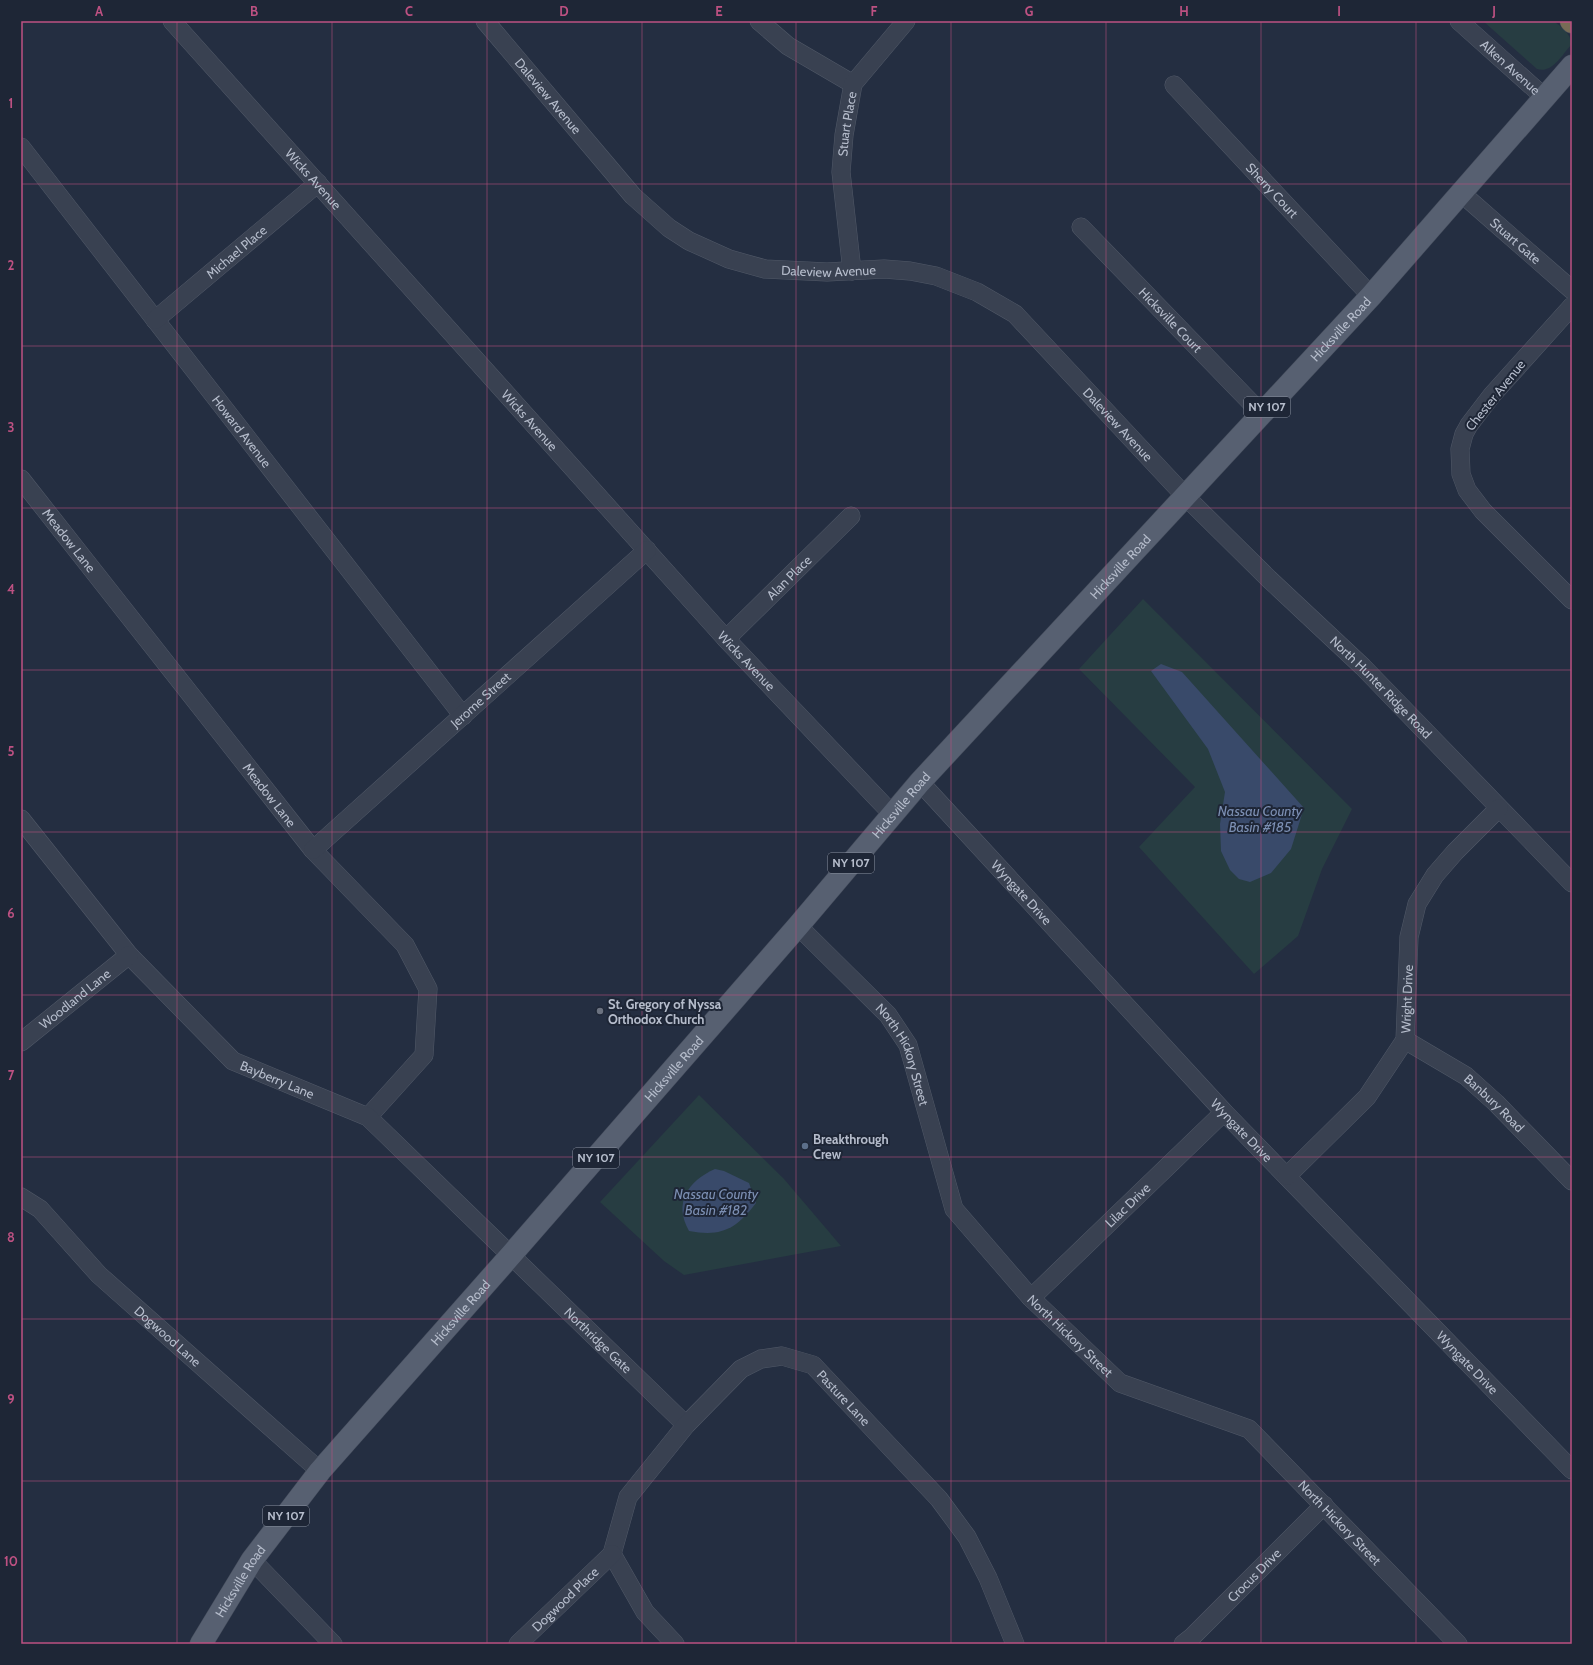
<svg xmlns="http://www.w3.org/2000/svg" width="1593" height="1665" font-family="Cabin,sans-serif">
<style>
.green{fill:#273d42}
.water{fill:#394a6a}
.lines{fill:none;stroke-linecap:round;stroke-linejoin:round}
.minor-casing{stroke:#515968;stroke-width:19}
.primary-casing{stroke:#424a5a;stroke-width:23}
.motorway-casing{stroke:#414958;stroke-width:23}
.minor{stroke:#394151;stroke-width:18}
.primary{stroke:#576071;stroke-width:22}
.motorway{stroke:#776c56;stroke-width:22}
.grid{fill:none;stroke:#bd5182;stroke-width:1;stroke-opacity:0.55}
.worship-dot{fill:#6b7280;stroke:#1e2636;stroke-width:1.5}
.service-dot{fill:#5c6f8a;stroke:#1e2636;stroke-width:1.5}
.labels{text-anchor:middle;stroke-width:4;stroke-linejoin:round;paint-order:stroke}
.shield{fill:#1e2636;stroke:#888f9e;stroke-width:1}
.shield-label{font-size:12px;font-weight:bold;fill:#b5bccb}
.street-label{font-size:13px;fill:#b5bccb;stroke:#1e2636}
.poi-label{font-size:13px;font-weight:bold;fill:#b5bccb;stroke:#1e2636;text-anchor:start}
.water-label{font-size:14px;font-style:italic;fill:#7c8fb3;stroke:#1e2636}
.neatline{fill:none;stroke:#bd5182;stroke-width:1.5}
.grid-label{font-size:13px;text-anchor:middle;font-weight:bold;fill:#bd5182}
</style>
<rect width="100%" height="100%" fill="#242e41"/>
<!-- green -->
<g class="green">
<path d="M 1483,21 L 1554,21 C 1561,27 1572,34 1571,45 C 1562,55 1552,74 1537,69 Z"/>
<path d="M 1143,599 L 1352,809 L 1322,869 L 1298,936 L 1254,974 L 1139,847 L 1195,787 L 1079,669 Z"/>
<path d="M 699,1095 L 784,1179 L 841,1246 L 684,1275 L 664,1261 L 600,1202 Z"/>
</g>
<!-- water -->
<g class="water">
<path d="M 1161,664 L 1182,672 L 1304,808 L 1291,849 L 1271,873 L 1250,882 L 1239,879 L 1230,870 L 1221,851 L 1220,824 L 1225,792 L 1208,749 L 1151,671 Z"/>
<path d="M 715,1169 L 724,1171 L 749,1183 L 756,1203 C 736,1229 722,1237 689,1231 C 673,1203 688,1181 715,1169 Z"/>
</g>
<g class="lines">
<!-- minor casing -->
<g class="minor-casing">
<g id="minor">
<path id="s1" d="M 172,21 L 726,639 L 893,815"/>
<path id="s2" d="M 485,21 L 633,196 L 669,228 L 689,241 L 729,259 L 765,269 L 827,272 L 884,269 L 910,271 L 936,276 L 977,292 L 1015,314 L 1185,496 L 1269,579 L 1363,667 L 1572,883"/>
<path d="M 759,21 L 788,46 L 853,84"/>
<path id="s3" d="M 1459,21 L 1544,97"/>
<path id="s4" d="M 1174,85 L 1371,296"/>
<path id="s5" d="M 21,147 L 463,716"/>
<path id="s6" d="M 1460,192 L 1572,290"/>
<path id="s7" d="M 1081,227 L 1261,413"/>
<path id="s8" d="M 852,271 L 841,172 L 844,135 L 853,84 L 906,21"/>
<path d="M 1572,306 L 1492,395 L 1469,425 L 1464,434 L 1460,449 L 1461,474 L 1467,490 L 1483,511 L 1572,600"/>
<path id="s9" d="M 155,320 L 318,183"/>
<path id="s10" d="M 21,479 L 313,850 L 405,945 L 428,989 L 424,1055 L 368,1117"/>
<path id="s11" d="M 726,639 L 851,516"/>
<path id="s12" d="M 920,782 L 1224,1112 L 1572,1470"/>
<path id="s13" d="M 21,819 L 129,955 L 233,1061 L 368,1117 L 686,1425"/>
<path id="s14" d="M 313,850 L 647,550"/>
<path id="s15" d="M 798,926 L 888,1015 L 908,1045 L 954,1209 L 1031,1298 L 1120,1383 L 1249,1429 L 1458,1644"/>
<path id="s16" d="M 1405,1040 L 1466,1076 L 1496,1103 L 1572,1181"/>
<path id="s17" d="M 21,1042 L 129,955"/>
<path id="s18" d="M 1287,1176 L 1367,1097 L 1405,1040 L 1409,937 L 1417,904 L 1435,875 L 1455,852 L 1499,808"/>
<path id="s19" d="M 21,1197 L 40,1209 L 99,1275 L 320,1471"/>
<path id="s20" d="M 1031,1298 L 1224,1112"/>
<path id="s21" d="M 612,1554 L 628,1497 L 686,1425 L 741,1369 L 761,1359 L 782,1356 L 813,1365 L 939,1499 L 967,1537 L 988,1578 L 1015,1644"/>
<path d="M 612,1554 L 645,1612 L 675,1644"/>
<path d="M 252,1560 L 333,1644"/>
<path id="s22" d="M 518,1644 L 612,1554"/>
<path id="s23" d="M 1183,1644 L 1192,1637 L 1324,1505"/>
</g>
</g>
<!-- primary casing -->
<g class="primary-casing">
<g id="primary">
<path id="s24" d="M 201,1644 L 252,1560 L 320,1471 L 511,1255 L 798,926 L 920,782 L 1371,296 L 1572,66"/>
</g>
</g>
<!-- motorway casing -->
<g class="motorway-casing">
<path id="motorway" d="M 1571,21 L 1572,22"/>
</g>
<!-- minor -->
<use href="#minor" class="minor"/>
<!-- primary -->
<use href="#primary" class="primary"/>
<!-- motorway -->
<use href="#motorway" class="motorway"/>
</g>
<!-- grid -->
<path class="grid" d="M 177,21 L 177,1644M 332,21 L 332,1644M 487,21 L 487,1644M 642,21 L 642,1644M 796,21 L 796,1644M 951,21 L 951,1644M 1106,21 L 1106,1644M 1261,21 L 1261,1644M 1416,21 L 1416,1644M 21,184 L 1572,184M 21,346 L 1572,346M 21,508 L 1572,508M 21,670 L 1572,670M 21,832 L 1572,832M 21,995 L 1572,995M 21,1157 L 1572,1157M 21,1319 L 1572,1319M 21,1481 L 1572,1481"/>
<!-- markers -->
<circle class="worship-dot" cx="600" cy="1011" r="4"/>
<circle class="service-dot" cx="805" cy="1146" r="4"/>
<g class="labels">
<!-- shield labels -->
<g class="shield">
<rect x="1244" y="397" width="46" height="20" rx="3"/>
<rect x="828" y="853" width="46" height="20" rx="3"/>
<rect x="573" y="1148" width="46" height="20" rx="3"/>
<rect x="263" y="1506" width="46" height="20" rx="3"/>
</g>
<g class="shield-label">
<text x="1267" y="411">NY 107</text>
<text x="851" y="867">NY 107</text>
<text x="596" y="1162">NY 107</text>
<text x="286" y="1520">NY 107</text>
</g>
<!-- street labels -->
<g class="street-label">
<text dy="5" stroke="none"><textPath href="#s3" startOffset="69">Alken Avenue</textPath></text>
<text dy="5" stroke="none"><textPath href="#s2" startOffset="98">Daleview Avenue</textPath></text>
<text dy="5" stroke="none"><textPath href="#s8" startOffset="148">Stuart Place</textPath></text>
<text dy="5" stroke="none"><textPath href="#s1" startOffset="212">Wicks Avenue</textPath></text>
<text dy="5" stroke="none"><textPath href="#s4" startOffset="144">Sherry Court</textPath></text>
<text dy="5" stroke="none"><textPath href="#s6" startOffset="74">Stuart Gate</textPath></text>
<text dy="5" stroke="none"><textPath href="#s9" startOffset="106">Michael Place</textPath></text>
<text dy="5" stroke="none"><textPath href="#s2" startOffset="446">Daleview Avenue</textPath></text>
<text dy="5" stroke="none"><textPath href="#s7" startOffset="129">Hicksville Court</textPath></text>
<text dy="5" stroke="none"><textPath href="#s24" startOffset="1742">Hicksville Road</textPath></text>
<text transform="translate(1495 395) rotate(-51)" y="5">Chester Avenue</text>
<text dy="5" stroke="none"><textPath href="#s1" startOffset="536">Wicks Avenue</textPath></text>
<text dy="5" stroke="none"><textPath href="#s2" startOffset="793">Daleview Avenue</textPath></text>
<text dy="5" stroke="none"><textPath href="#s5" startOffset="360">Howard Avenue</textPath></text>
<text dy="5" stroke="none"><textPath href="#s10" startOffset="78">Meadow Lane</textPath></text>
<text dy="5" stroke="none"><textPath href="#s24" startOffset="1418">Hicksville Road</textPath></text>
<text dy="5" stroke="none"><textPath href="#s11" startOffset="88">Alan Place</textPath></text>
<text dy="5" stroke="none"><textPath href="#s1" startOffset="860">Wicks Avenue</textPath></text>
<text dy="5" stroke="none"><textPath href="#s2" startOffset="1165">North Hunter Ridge Road</textPath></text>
<text dy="5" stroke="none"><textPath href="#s14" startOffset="225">Jerome Street</textPath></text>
<text dy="5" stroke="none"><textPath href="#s10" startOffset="402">Meadow Lane</textPath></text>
<text dy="5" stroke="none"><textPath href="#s24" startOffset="1094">Hicksville Road</textPath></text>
<text dy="5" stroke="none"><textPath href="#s12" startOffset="150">Wyngate Drive</textPath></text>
<text dy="5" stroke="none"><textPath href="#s17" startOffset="69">Woodland Lane</textPath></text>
<text dy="5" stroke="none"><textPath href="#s18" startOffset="222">Wright Drive</textPath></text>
<text dy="5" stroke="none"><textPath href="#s15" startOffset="169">North Hickory Street</textPath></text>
<text dy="5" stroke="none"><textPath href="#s24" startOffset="746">Hicksville Road</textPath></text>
<text dy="5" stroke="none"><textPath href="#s13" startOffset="370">Bayberry Lane</textPath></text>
<text dy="5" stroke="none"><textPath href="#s16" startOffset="110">Banbury Road</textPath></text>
<text dy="5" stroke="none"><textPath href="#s12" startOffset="474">Wyngate Drive</textPath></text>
<text dy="5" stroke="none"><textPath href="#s20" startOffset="134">Lilac Drive</textPath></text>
<text dy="5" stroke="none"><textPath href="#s24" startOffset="422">Hicksville Road</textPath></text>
<text dy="5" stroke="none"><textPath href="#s15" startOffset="505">North Hickory Street</textPath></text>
<text dy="5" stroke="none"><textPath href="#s19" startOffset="203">Dogwood Lane</textPath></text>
<text dy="5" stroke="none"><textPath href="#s13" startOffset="789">Northridge Gate</textPath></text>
<text dy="5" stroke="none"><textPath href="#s12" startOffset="798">Wyngate Drive</textPath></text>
<text dy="5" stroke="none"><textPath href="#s21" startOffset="351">Pasture Lane</textPath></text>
<text dy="5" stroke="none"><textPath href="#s15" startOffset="841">North Hickory Street</textPath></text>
<text dy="5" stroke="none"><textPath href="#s23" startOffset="99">Crocus Drive</textPath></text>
<text dy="5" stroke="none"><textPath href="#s24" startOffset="74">Hicksville Road</textPath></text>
<text dy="5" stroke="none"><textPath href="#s22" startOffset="65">Dogwood Place</textPath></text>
</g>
<!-- poi labels -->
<g class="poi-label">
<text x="608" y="1009">St. Gregory of Nyssa<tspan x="608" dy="15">Orthodox Church</tspan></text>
<text x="813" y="1144">Breakthrough<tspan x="813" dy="15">Crew</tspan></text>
</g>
<!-- water labels -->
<g class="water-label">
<text x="1260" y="816">Nassau County<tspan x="1260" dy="16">Basin #185</tspan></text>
<text x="716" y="1199">Nassau County<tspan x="716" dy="16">Basin #182</tspan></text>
</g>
</g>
<!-- border -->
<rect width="1593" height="1665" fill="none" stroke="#1e2636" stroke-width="44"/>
<rect x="22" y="22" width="1549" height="1621" class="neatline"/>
<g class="grid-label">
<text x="99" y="16">A</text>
<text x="254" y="16">B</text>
<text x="409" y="16">C</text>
<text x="564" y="16">D</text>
<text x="719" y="16">E</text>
<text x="874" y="16">F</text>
<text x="1029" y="16">G</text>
<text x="1184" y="16">H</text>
<text x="1339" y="16">I</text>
<text x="1494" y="16">J</text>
<text x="11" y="108">1</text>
<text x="11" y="270">2</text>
<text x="11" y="432">3</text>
<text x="11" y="594">4</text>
<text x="11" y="756">5</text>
<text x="11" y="918">6</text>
<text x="11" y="1080">7</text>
<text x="11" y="1242">8</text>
<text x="11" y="1404">9</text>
<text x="11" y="1566">10</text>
</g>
</svg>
